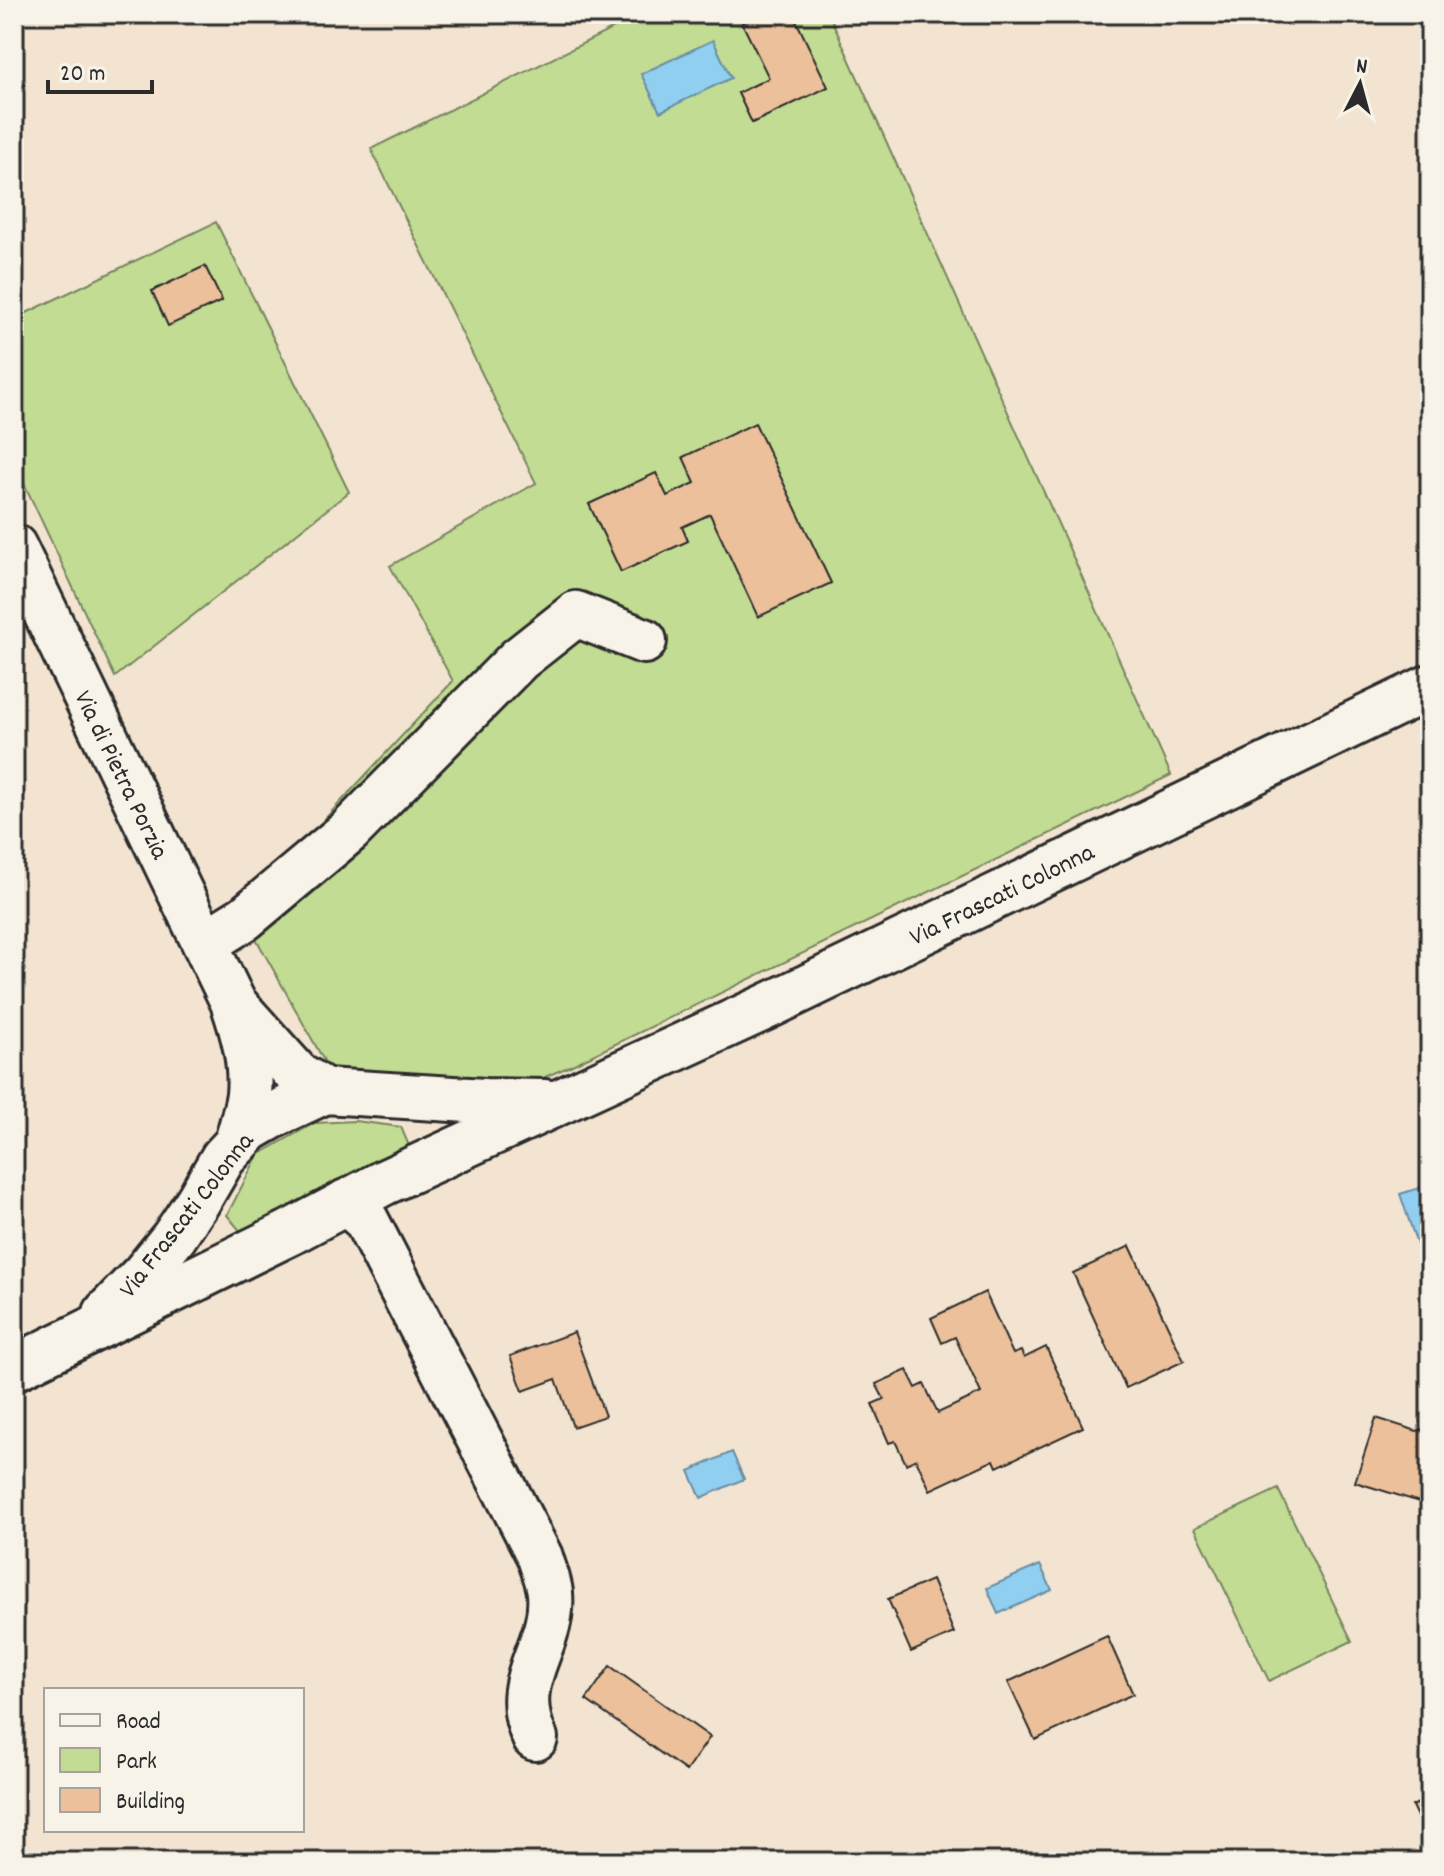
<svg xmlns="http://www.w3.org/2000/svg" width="1444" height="1876" font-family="Dekko,sans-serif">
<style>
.green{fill:#c2dc93;stroke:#76845f;stroke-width:2;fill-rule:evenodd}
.water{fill:#91cff1;stroke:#688da2;stroke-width:2}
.building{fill:#ebc09a;stroke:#2b2b2b;stroke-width:2}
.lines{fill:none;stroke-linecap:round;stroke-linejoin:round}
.minor-casing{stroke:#2b2b2b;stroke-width:50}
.minor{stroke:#f7f3e8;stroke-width:44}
.labels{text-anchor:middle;stroke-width:6;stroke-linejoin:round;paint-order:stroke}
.street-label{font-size:26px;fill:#2b2b2b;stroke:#f7f3e8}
</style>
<rect width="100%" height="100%" fill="#f3e4d1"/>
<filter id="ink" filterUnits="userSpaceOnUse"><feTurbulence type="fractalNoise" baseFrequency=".0125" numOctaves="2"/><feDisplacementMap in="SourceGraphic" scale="16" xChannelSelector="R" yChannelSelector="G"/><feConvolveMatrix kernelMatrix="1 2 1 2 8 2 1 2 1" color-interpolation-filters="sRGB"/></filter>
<g filter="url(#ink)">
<!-- green -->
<g class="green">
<path d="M 642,14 L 761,14 L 769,78 L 738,93 L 752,123 L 827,87 L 793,14 L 829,14 L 1171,775 L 568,1067 L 522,1087 L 371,1094 L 327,1066 L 240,910 L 453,681 L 390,566 L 536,483 L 371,149 ZM 755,424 L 831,583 L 758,616 L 710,514 L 682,527 L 688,541 L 621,572 L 589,504 L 656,473 L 667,496 L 695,483 L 684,457 Z"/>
<path d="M 216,222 L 349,492 L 115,677 L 14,462 L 14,319 ZM 205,266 L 222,301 L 168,325 L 152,291 Z"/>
<path d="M 355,1121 L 401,1127 L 412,1153 L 246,1238 L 227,1215 L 258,1155 L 315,1123 Z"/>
<path d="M 1278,1489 L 1352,1641 L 1269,1681 L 1195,1528 Z"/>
</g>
<!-- water -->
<g class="water">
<path d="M 713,40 L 731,78 L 660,112 L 641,74 Z"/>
<path d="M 1423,1187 L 1430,1206 L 1430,1242 L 1418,1247 L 1400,1194 Z"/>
<path d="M 732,1452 L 744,1479 L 701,1498 L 689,1471 Z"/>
<path d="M 1040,1565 L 1052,1590 L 998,1614 L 987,1588 Z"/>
</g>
<!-- building -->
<g class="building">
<path d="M 761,14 L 793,14 L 828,87 L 752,123 L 738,93 L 769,78 L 742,23 Z"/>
<path d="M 205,266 L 222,301 L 168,326 L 152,291 Z"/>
<path d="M 755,423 L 831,583 L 758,617 L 710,514 L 682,527 L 688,541 L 621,572 L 589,504 L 656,473 L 667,496 L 695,483 L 683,457 Z"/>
<path d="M 1130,1246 L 1184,1361 L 1126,1388 L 1073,1273 Z"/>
<path d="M 985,1292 L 1013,1354 L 1021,1351 L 1024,1358 L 1046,1347 L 1083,1427 L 997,1467 L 994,1460 L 930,1490 L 916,1459 L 906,1464 L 895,1441 L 889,1443 L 872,1404 L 884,1399 L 876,1384 L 907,1370 L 916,1388 L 924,1384 L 938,1413 L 981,1393 L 955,1337 L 942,1343 L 931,1318 Z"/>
<path d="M 574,1332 L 605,1416 L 573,1427 L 556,1379 L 523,1391 L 510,1356 Z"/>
<path d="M 1376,1418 L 1417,1431 L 1430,1427 L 1430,1502 L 1426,1504 L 1355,1482 Z"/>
<path d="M 932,1580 L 954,1633 L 911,1652 L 888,1599 Z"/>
<path d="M 1107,1636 L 1133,1694 L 1035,1740 L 1008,1682 Z"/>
<path d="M 610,1666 L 710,1737 L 686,1771 L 586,1700 Z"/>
<path d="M 1430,1797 L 1430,1844 L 1412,1806 Z"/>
</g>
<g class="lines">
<!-- minor casing -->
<g class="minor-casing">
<g id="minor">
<path d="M 14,547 L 233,1002 C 243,1031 252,1063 249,1094 C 247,1110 241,1127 237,1143"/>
<path d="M 205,943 L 245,918 L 349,831 L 519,659 L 576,614 L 644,641"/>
<path d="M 237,1007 L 297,1074 L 325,1091"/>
<path d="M 346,1202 L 366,1220 L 540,1557 C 543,1568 549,1581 550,1593 C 555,1648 507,1679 535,1738"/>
<path d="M 106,1313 L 144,1274 L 174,1237 L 198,1201 L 223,1158 L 250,1129 L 278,1113 L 325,1091 L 485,1101 L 545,1102"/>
<path d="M 14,1368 L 289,1233 L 383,1183 L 766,1007 L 1430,687"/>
</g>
</g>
<!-- minor -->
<use href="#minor" class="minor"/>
</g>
</g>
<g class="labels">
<!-- street labels -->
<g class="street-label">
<text transform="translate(123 774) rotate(64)" y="9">Via di Pietra Porzia</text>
<text transform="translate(1001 893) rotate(-26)" y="9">Via Frascati Colonna</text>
<text transform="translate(185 1214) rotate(-52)" y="9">Via Frascati Colonna</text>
</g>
</g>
<!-- margin -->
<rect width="1444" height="1876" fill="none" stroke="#f7f3e8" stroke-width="48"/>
<rect x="24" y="24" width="1396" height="1828" fill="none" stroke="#2b2b2b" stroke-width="3" filter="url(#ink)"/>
<!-- legend -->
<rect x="44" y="1688" width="260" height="144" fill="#f7f3e8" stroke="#a5a39c" stroke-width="2"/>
<rect x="60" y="1714" width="40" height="12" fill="#f7f3e8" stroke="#a5a39c" stroke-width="2"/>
<text x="116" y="1728" font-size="24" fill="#2b2b2b">Road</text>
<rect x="60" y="1748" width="40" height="24" fill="#c2dc93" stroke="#a5a39c" stroke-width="2"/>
<text x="116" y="1768" font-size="24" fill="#2b2b2b">Park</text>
<rect x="60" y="1788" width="40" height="24" fill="#ebc09a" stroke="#a5a39c" stroke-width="2"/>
<text x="116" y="1808" font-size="24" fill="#2b2b2b">Building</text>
<!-- north arrow -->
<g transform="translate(1360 84) rotate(6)" stroke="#f7f3e8" stroke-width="6" paint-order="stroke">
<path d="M0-6L14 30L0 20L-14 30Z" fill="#2b2b2b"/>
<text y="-12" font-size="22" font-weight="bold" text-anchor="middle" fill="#2b2b2b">N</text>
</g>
<!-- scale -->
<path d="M48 80v12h104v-12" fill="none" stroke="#2b2b2b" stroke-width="4"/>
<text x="60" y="80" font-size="24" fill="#2b2b2b" stroke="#f7f3e8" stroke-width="6" paint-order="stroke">20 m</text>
</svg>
